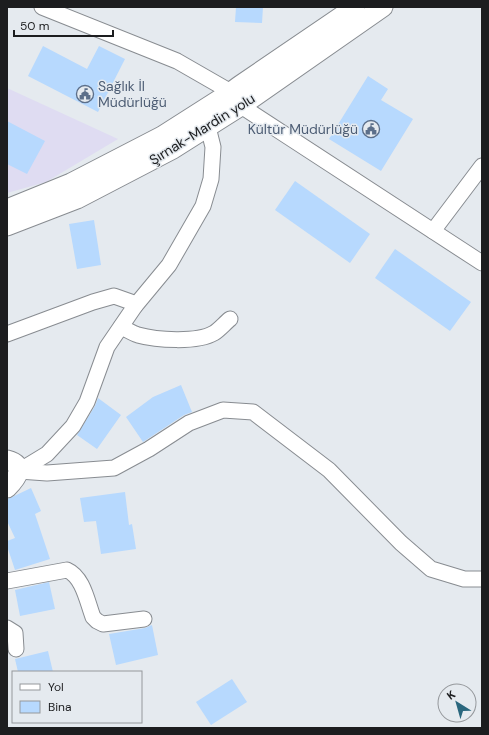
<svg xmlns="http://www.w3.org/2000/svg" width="489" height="735" font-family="'DM Sans',sans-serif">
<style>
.education{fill:#dfdcf2}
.building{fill:#b7d9fe}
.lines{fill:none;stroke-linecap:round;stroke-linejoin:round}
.minor-casing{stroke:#888c91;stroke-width:17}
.tertiary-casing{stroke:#888c91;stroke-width:21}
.minor{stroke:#fff;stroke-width:15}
.tertiary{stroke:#fff;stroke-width:19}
.labels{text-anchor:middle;stroke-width:3;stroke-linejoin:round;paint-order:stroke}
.service-label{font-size:14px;fill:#4e5e75;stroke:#e5eaef;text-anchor:start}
.street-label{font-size:14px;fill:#1c1d1f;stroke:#e5eaef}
</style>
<rect width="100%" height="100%" fill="#e5eaef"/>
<!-- education -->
<path class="education" d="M 7,88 L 118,139 L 46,182 L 7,193 Z"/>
<!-- building -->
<g class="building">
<path d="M 236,7 L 263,7 L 262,23 L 235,22 Z"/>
<path d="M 43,46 L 87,69 L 99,46 L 125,59 L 98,112 L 28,76 Z"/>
<path d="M 368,76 L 388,89 L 381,100 L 413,119 L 381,171 L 329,139 Z"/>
<path d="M 7,121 L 45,141 L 27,174 L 7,164 Z"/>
<path d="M 295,181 L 370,234 L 350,263 L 275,210 Z"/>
<path d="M 94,220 L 101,265 L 77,269 L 69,224 Z"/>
<path d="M 395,249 L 471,302 L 450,331 L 375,278 Z"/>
<path d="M 181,385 L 192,412 L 184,415 L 143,442 L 126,417 L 153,397 Z"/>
<path d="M 98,398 L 121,415 L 97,449 L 77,435 L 95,406 Z"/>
<path d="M 31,488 L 41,511 L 35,514 L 50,559 L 15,570 L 7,546 L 7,541 L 15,538 L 7,521 L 7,499 L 10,498 Z"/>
<path d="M 125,492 L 129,525 L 132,524 L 136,549 L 101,554 L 96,521 L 84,522 L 80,498 Z"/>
<path d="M 49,582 L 55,609 L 20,616 L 15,590 Z"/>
<path d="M 152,625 L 158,655 L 116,665 L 109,634 L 145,628 Z"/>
<path d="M 48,651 L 53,672 L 18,672 L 15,659 Z"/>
<path d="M 232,679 L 247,702 L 211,725 L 196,702 Z"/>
</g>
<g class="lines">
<!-- minor casing -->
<g class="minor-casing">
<g id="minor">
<path d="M 42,7 L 177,61 L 231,92 L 241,106 L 482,263"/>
<path d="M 433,231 L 482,166"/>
<path d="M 121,327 C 126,329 132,333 138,335 C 156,340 197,343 214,333 C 219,330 225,323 230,319"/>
<path d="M 7,334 L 93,302 L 114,296 L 131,302 L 135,306"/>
<path d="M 19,471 L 47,473 L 114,468 L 149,449 L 189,423 L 223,410 L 253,412 L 329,470 L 401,543 L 431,569 L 464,579 L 482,579"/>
<path d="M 19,471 L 47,454 L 73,426 L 87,402 L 107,347 L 135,306 L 169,265 L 203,206 L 211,179 L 213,147 L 208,127"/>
<path d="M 7,581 L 67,570 C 83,577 87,601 93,617 L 97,621 L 103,624 L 144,619"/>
<path d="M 7,628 L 15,633 L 16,649"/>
</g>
</g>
<!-- tertiary casing -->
<g class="tertiary-casing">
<g id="tertiary">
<path d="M 7,209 L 71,183 L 162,136 L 231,92 L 239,86 L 355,7"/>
<path d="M 7,226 L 77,199 L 173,149 L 241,106 L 383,7"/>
<path d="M 7,460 C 27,465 17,478 7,488"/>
</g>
</g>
<!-- minor -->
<use href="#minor" class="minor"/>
<!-- tertiary -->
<use href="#tertiary" class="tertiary"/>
</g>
<!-- icons -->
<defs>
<g id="civic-ring" transform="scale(0.9)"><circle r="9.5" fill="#e5eaef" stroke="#5c6f8a" stroke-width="1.5"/><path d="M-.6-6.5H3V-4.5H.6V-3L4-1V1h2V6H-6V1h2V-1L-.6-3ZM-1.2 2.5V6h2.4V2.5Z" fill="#5c6f8a"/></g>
</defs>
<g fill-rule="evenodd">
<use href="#civic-ring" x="85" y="94"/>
<use href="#civic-ring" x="371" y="129"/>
</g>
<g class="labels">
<!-- service labels -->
<g class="service-label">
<text x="98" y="91">Sağlık İl<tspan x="98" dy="16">Müdürlüğü</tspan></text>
<text x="358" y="134" text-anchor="end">Kültür Müdürlüğü</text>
</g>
<!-- street labels -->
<g class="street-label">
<text transform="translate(202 129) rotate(-32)" y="5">Şırnak-Mardin yolu</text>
</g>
</g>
<!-- border -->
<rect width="489" height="735" fill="none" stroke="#1c1d1f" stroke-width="16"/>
<!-- legend -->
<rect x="12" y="671" width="130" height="52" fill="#e5eaef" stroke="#95989c"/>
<rect x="20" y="684" width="20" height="6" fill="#ffffff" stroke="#95989c"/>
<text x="48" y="691" font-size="12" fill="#1c1d1f">Yol</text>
<rect x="20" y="701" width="20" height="12" fill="#b7d9fe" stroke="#95989c"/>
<text x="48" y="711" font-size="12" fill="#1c1d1f">Bina</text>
<!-- north arrow -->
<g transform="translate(457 703) rotate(323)"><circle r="19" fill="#e5eaef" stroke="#95989c"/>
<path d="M0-3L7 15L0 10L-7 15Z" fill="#2a677e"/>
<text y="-6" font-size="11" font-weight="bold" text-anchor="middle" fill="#1c1d1f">K</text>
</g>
<!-- scale -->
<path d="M14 30v6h99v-6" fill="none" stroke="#1c1d1f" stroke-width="2"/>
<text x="20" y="30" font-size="12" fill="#1c1d1f" stroke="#e5eaef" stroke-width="3" paint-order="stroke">50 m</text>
</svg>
